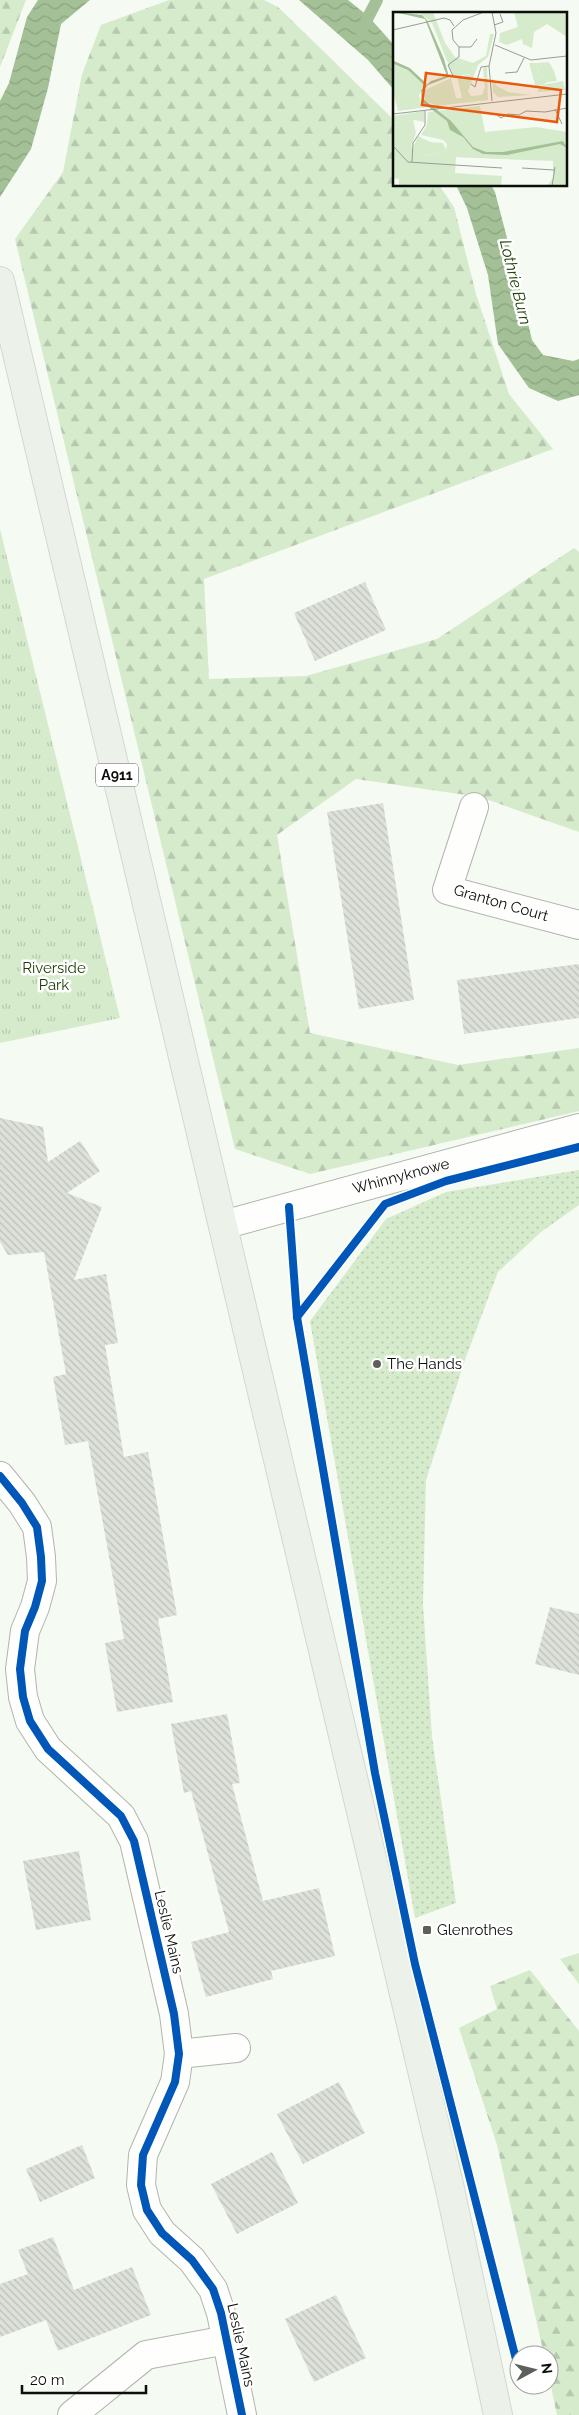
<svg xmlns="http://www.w3.org/2000/svg" width="579" height="2415" font-family="Raleway,sans-serif">
<style>
.grass{fill:url(#grass-dots)}
.forest{fill:url(#forest-firs)}
.park{fill:url(#park-tufts)}
.water{fill:url(#water-waves)}
.lines{fill:none;stroke-linecap:round;stroke-linejoin:round}
.stream{stroke:#a4c096;stroke-width:12}
.building{fill:url(#building-back-hatch)}
.minor-casing{stroke:#b0b5ae;stroke-width:30}
.primary-casing{stroke:#d4d7d3;stroke-width:30}
.minor{stroke:#fefefd;stroke-width:28}
.primary{stroke:#ecf1ea;stroke-width:28}
.cycleway-casing{stroke:#fff;stroke-width:11}
.cycleway{stroke:#0057b8;stroke-width:8}
.poi-dot{fill:#5d615b;stroke:#fff;stroke-width:2}
.labels{text-anchor:middle;stroke-width:5;stroke-linejoin:round;paint-order:stroke}
.shield{fill:#fff;stroke:#545753;stroke-width:1}
.shield-label{font-size:14px;font-weight:bold;fill:#0b0f09}
.street-label{font-size:15px;fill:#0b0f09;stroke:#fff}
.park-label{font-size:15px;fill:#193c00;stroke:#fff}
.poi-label{font-size:15px;fill:#0b0f09;stroke:#fff;text-anchor:start}
.water-label{font-size:16px;font-style:italic;fill:#1f4206;stroke:#fff}
.inset-river{fill:none;stroke:#a4c096;stroke-width:2.5}
.inset-road{fill:none;stroke:#979c95;stroke-width:1}
.view{fill:#e8590c;fill-opacity:0.15;stroke:#e8590c;stroke-width:2.5}
.inset-edge{fill:none;stroke:#0b0f09;stroke-width:2.5}
</style>
<defs>
<pattern id="grass-dots" width="8" height="8" patternUnits="userSpaceOnUse" patternTransform="scale(1.25)"><rect width="8" height="8" fill="#d6ebcc"/><path d="M2 2h.1M6 6h.1" fill="none" stroke="#b6c8ae" stroke-width="1.8" stroke-linecap="round"/></pattern>
<pattern id="forest-firs" width="22" height="20" patternUnits="userSpaceOnUse" patternTransform="scale(1.25)"><rect width="22" height="20" fill="#d6ebcc"/><path d="M5 1l3.5 6h-7zM16 11l3.5 6h-7z" fill="#b6c8ae"/></pattern>
<pattern id="park-tufts" width="24" height="20" patternUnits="userSpaceOnUse" patternTransform="scale(1.25)"><rect width="24" height="20" fill="#d6ebcc"/><path d="M3 7l-1-3M5 7V3M7 7l1-3M15 17l-1-3M17 17v-4M19 17l1-3" fill="none" stroke="#b6c8ae"/></pattern>
<pattern id="water-waves" width="16" height="10" patternUnits="userSpaceOnUse" patternTransform="scale(1.25)"><rect width="16" height="10" fill="#a4c096"/><path d="M0 5q4-4 8 0t8 0" fill="none" stroke="#8ca480"/></pattern>
<pattern id="building-back-hatch" width="6" height="6" patternUnits="userSpaceOnUse" patternTransform="scale(1.25)"><rect width="6" height="6" fill="#dde1da"/><path d="M-1 5l2 2M0 0l6 6M5-1l2 2" fill="none" stroke="#bcc0ba"/></pattern>
</defs>
<rect width="100%" height="100%" fill="#f5faf2"/>
<!-- grass -->
<path class="grass" d="M 579,1170 L 579,1205 L 541,1232 L 498,1272 L 466,1357 L 426,1480 L 423,1604 L 432,1737 L 456,1903 L 415,1918 L 310,1321 L 386,1219 L 446,1192 Z"/>
<!-- forest -->
<g class="forest">
<path d="M 0,0 L 26,0 L 0,67 Z"/>
<path d="M 169,0 L 264,0 L 278,7 L 394,120 L 394,185 L 439,185 L 454,207 L 476,294 L 509,394 L 553,449 L 204,579 L 209,679 L 306,676 L 437,639 L 574,548 L 579,552 L 579,832 L 480,797 L 356,779 L 277,835 L 310,1033 L 458,1065 L 579,1048 L 579,1111 L 310,1174 L 235,1149 L 15,239 L 63,172 L 82,74 L 101,25 Z"/>
<path d="M 579,1953 L 579,1984 L 560,1959 Z"/>
<path d="M 530,1970 L 579,2031 L 579,2415 L 557,2415 L 549,2377 L 549,2355 L 544,2355 L 497,2145 L 459,2028 L 497,2009 L 490,1986 Z"/>
</g>
<!-- park -->
<path class="park" d="M 0,529 L 120,1018 L 0,1043 Z"/>
<!-- water -->
<g class="water">
<path d="M 38,0 L 90,0 L 61,24 L 48,88 L 31,149 L 0,197 L 0,101 L 9,83 L 27,17 Z"/>
<path d="M 299,0 L 348,0 L 368,16 L 394,45 L 394,90 L 368,60 Z"/>
<path d="M 456,185 L 491,185 L 495,192 L 513,261 L 532,340 L 543,355 L 573,361 L 579,359 L 579,395 L 558,401 L 529,388 L 498,344 L 488,275 L 467,208 Z"/>
</g>
<g class="lines">
<!-- stream -->
<path class="stream" d="M 361,31 L 377,0"/>
</g>
<!-- building -->
<g class="building">
<path d="M 365,582 L 386,630 L 315,661 L 294,613 Z"/>
<path d="M 383,803 L 414,1000 L 359,1009 L 327,812 Z"/>
<path d="M 579,964 L 579,1018 L 464,1034 L 457,980 Z"/>
<path d="M 0,1118 L 43,1127 L 48,1162 L 80,1141 L 100,1171 L 67,1193 L 102,1207 L 74,1280 L 106,1274 L 118,1343 L 105,1345 L 124,1457 L 148,1452 L 177,1615 L 158,1619 L 173,1702 L 117,1712 L 105,1643 L 124,1639 L 88,1441 L 65,1445 L 53,1377 L 66,1374 L 44,1252 L 8,1255 L 0,1242 Z"/>
<path d="M 550,1607 L 579,1614 L 579,1675 L 535,1664 Z"/>
<path d="M 227,1714 L 240,1783 L 232,1784 L 263,1901 L 319,1888 L 335,1956 L 271,1971 L 273,1979 L 206,1997 L 191,1942 L 229,1932 L 191,1791 L 184,1793 L 171,1724 Z"/>
<path d="M 79,1851 L 91,1920 L 36,1930 L 23,1861 Z"/>
<path d="M 339,2082 L 365,2133 L 303,2164 L 277,2114 Z"/>
<path d="M 82,2145 L 95,2178 L 40,2202 L 26,2169 Z"/>
<path d="M 272,2152 L 298,2203 L 237,2234 L 211,2184 Z"/>
<path d="M 53,2237 L 74,2290 L 132,2267 L 151,2315 L 58,2351 L 46,2320 L 0,2337 L 0,2284 L 28,2274 L 18,2250 Z"/>
<path d="M 336,2295 L 366,2358 L 314,2382 L 285,2319 Z"/>
</g>
<g class="lines">
<!-- minor casing -->
<g class="minor-casing">
<g id="minor">
<path d="M 474,807 L 447,890 L 579,925"/>
<path d="M 223,1225 L 579,1128"/>
<path d="M 0,1476 L 22,1503 L 37,1527 L 41,1557 L 42,1581 L 35,1607 L 25,1631 L 20,1669 L 23,1697 L 30,1721 L 48,1749 L 121,1816 L 134,1841 L 174,2014 L 179,2054 L 175,2082 L 143,2155 L 141,2185 L 147,2210 L 162,2233 L 192,2260 L 213,2289 L 221,2313 L 242,2415"/>
<path d="M 179,2054 L 236,2048"/>
<path d="M 72,2415 L 146,2355 L 227,2340"/>
</g>
</g>
<!-- primary casing -->
<g class="primary-casing">
<path id="primary" d="M 0,281 L 450,2189 L 498,2415"/>
</g>
<!-- minor -->
<use href="#minor" class="minor"/>
<!-- primary -->
<use href="#primary" class="primary"/>
<!-- cycleway casing -->
<g class="cycleway-casing">
<g id="cycleway">
<path d="M 289,1207 L 297,1317 L 375,1773 L 415,1964 L 519,2371"/>
<path d="M 297,1317 L 385,1204 L 446,1181 L 579,1147"/>
<path d="M 0,1476 L 22,1503 L 37,1527 L 41,1557 L 42,1581 L 35,1607 L 25,1631 L 20,1669 L 23,1697 L 30,1721 L 48,1749 L 121,1816 L 134,1841 L 174,2014 L 179,2054 L 175,2082 L 143,2155 L 141,2185 L 147,2210 L 162,2233 L 192,2260 L 213,2289 L 221,2313 L 242,2415"/>
</g>
</g>
<!-- cycleway -->
<use href="#cycleway" class="cycleway"/>
</g>
<!-- markers -->
<g class="poi-dot">
<circle cx="377" cy="1364" r="5"/>
<rect x="422" y="1925" width="10" height="10" rx="2.5"/>
</g>
<g class="labels">
<!-- shield labels -->
<rect class="shield" x="96" y="763.5" width="42" height="23" rx="4"/>
<g class="shield-label">
<text x="117" y="780">A911</text>
</g>
<!-- street labels -->
<g class="street-label">
<text transform="translate(501 903) rotate(16)" y="5">Granton Court</text>
<text transform="translate(401 1176) rotate(-15)" y="5">Whinnyknowe</text>
<text transform="translate(169 1932) rotate(77)" y="5">Leslie Mains</text>
<text transform="translate(241 2345) rotate(78)" y="5">Leslie Mains</text>
</g>
<!-- park labels -->
<g class="park-label">
<text x="54" y="973">Riverside<tspan x="54" dy="17">Park</tspan></text>
</g>
<!-- poi labels -->
<g class="poi-label">
<text x="387" y="1369">The Hands</text>
<text x="437" y="1935">Glenrothes</text>
</g>
<!-- water labels -->
<g class="water-label">
<text transform="translate(516 282) rotate(76)" y="6">Lothrie Burn</text>
</g>
</g>
<!-- overview -->
<g transform="translate(393 12)">
<rect width="174" height="174" fill="#f5faf2"/>
<path d="M 69,49 L 80,53 L 78,62 L 60,64 L 58,59 ZM 156,50 L 161,59 L 164,69 L 155,70 L 146,61 L 143,51 ZM 99,65 L 104,74 L 115,80 L 139,83 L 105,85 L 100,80 ZM 20,108 L 23,121 L 18,135 L 11,137 L 0,132 L 0,111 ZM 25,124 L 37,130 L 50,131 L 53,138 L 50,141 L 27,144 L 20,135 Z" fill="#d6ebcc"/>
<path d="M 26,0 L 40,0 L 52,31 L 62,45 L 80,51 L 93,44 L 97,22 L 101,22 L 95,45 L 85,53 L 75,79 L 78,84 L 89,83 L 92,75 L 90,56 L 94,54 L 95,88 L 43,94 L 32,88 L 32,78 L 58,66 L 63,86 L 69,86 L 64,65 L 67,62 L 70,64 L 78,62 L 80,54 L 69,49 L 58,59 L 39,11 ZM 121,0 L 174,0 L 174,25 L 154,12 L 141,20 L 139,36 L 130,32 L 129,27 L 114,33 L 106,30 L 107,21 L 125,15 ZM 0,50 L 15,57 L 32,73 L 26,83 L 28,91 L 35,95 L 5,99 L 0,80 ZM 136,51 L 143,51 L 146,61 L 155,70 L 143,76 ZM 170,69 L 172,78 L 144,80 L 149,73 ZM 31,99 L 31,110 L 22,108 L 0,111 L 0,104 ZM 35,100 L 142,148 L 63,145 L 62,161 L 109,164 L 108,174 L 6,174 L 6,167 L 0,166 L 0,134 L 3,131 L 11,137 L 15,134 L 25,137 L 27,144 L 50,141 L 53,138 L 54,132 L 50,128 L 28,123 L 34,113 Z" fill="#d6ebcc"/>
<path d="M 87,94 L 92,120 L 143,115 L 174,120 L 174,174 L 154,174 L 160,166 L 160,149 L 63,145 L 35,100 Z" fill="#d6ebcc"/>
<path d="M 1,0 L 29,3 L 34,8 L 51,47 L 56,65 L 35,73 L 29,80 L 29,86 L 58,109 L 80,135 L 93,140 L 110,140 L 170,129 L 174,136 L 167,132 L 114,143 L 90,142 L 80,137 L 70,125 L 57,118 L 54,109 L 29,90 L 28,78 L 38,69 L 54,64 L 32,7 Z" fill="#a4c096"/>
<path class="inset-river" d="M 0,50 L 16,57 L 33,73"/>
<path class="inset-road" d="M 99,0 L 103,21 L 96,54 L 99,89M 101,13 L 110,10 L 107,2M 0,18 L 51,6 L 57,8 L 61,14M 84,27 L 78,35 L 66,35 L 60,28 L 59,18 L 70,8 L 91,0M 102,33 L 138,48 L 174,44M 112,61 L 124,60 L 131,46M 60,64 L 55,53 L 66,45 L 66,35M 78,72 L 82,75 L 88,55 L 96,54M 162,97 L 169,112M 0,102 L 174,82M 104,103 L 108,106 L 115,102 L 126,103 L 133,99 L 152,100 L 174,96M 0,134 L 15,150 L 109,156M 19,150 L 20,131 L 32,113 L 32,98M 129,156 L 161,158M 159,174 L 162,155"/>
<path class="view" d="M 33,61 L 168,78 L 164,110 L 29,93 Z"/>
<rect width="174" height="174" class="inset-edge"/>
</g>
<!-- north arrow -->
<g transform="translate(534 2370) rotate(83)"><circle r="24" fill="#ffffff" stroke="#9d9f9d"/>
<path d="M0-4L9 19L0 12L-9 19Z" fill="#5d615b"/>
<text y="-8" font-size="14" font-weight="bold" text-anchor="middle" fill="#0b0f09">N</text>
</g>
<!-- scale -->
<path d="M22 2385v8h124v-8" fill="none" stroke="#0b0f09" stroke-width="2.5"/>
<text x="30" y="2385" font-size="15" fill="#0b0f09" stroke="#ffffff" stroke-width="4" paint-order="stroke">20 m</text>
</svg>
